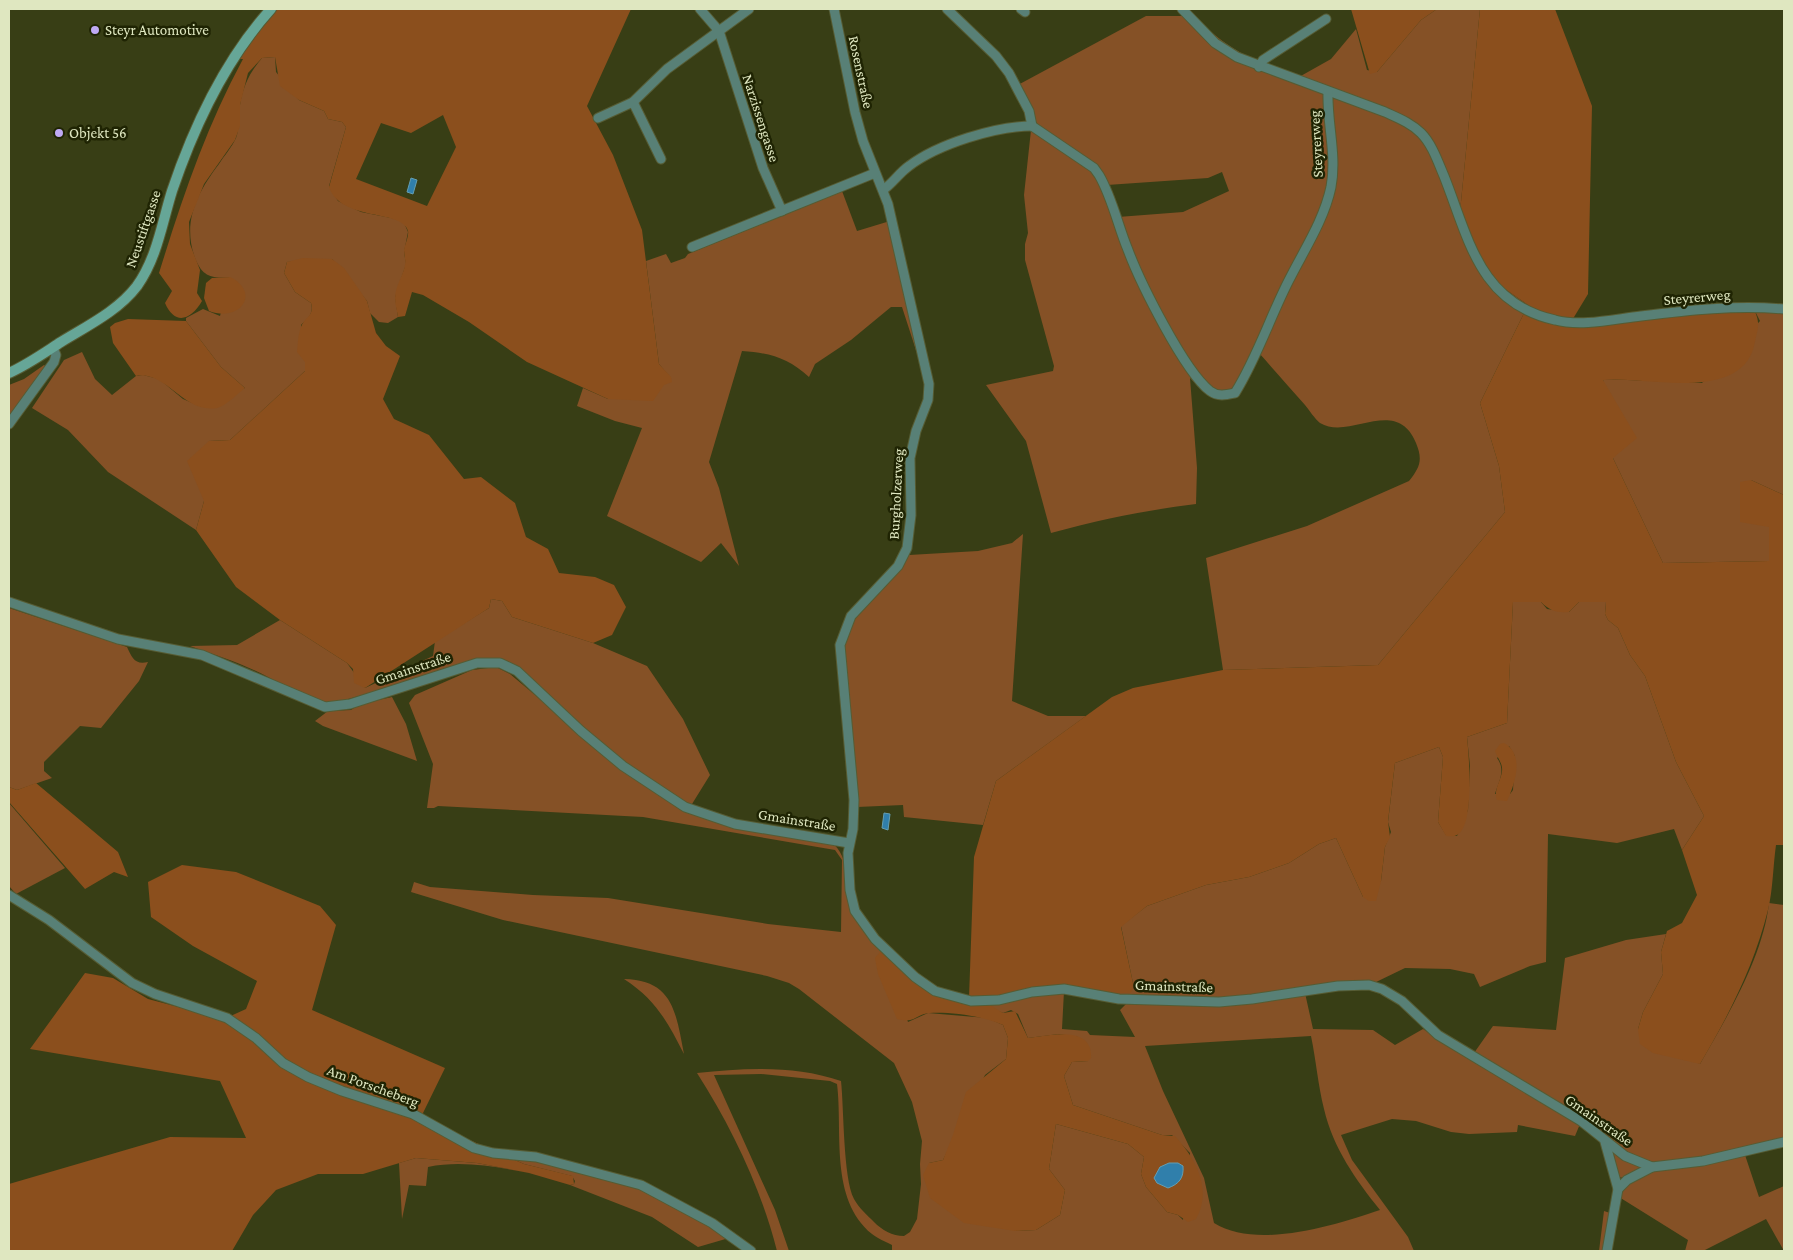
<svg xmlns="http://www.w3.org/2000/svg" width="1793" height="1260" font-family="'Crimson Pro',serif">
<style>
.green{fill:#855126;fill-rule:evenodd}
.forest{fill:#8b4f1d;fill-rule:evenodd}
.water{fill:#307fab;stroke:#649eb1}
.lines{fill:none;stroke-linecap:round;stroke-linejoin:round}
.street-casing{stroke:#565c34;stroke-width:11}
.secondary-casing{stroke:#565c34;stroke-width:12}
.street{stroke:#588076;stroke-width:9}
.secondary{stroke:#66a697;stroke-width:10}
.poi-dot{fill:#bfa9f4;stroke:#1f2403;stroke-width:2}
.labels{text-anchor:middle;stroke-width:5;stroke-linejoin:round;paint-order:stroke}
.poi-label{font-size:15px;fill:#dfe7c0;stroke:#1f2403;text-anchor:start}
.street-label{font-size:15px;fill:#dfe7c0;stroke:#1f2403}
</style>
<rect width="100%" height="100%" fill="#383e15"/>
<!-- green -->
<g class="green">
<path d="M 1437,9 L 1480,9 L 1459,222 L 1482,273 L 1528,305 L 1480,403 L 1499,466 L 1505,512 L 1378,665 L 1223,670 L 1206,558 L 1307,526 L 1409,481 C 1420,467 1423,460 1416,443 C 1396,395 1350,441 1320,423 C 1315,419 1309,410 1305,405 C 1290,388 1275,371 1259,353 L 1237,395 C 1210,406 1208,394 1190,378 L 1197,468 L 1196,504 C 1146,510 1099,520 1051,533 L 1026,441 L 986,385 L 1053,371 L 1054,366 L 1025,260 L 1025,244 L 1028,233 L 1024,195 L 1031,130 L 1026,111 L 1014,87 L 1146,16 L 1194,16 C 1230,52 1252,60 1299,77 L 1331,59 L 1356,29 L 1367,70 L 1377,72 L 1421,20 ZM 1222,172 L 1229,191 L 1183,212 L 1118,217 L 1107,185 L 1208,178 Z"/>
<path d="M 275,57 L 276,72 L 299,100 L 324,111 L 328,119 L 342,122 L 346,127 L 329,186 L 338,201 L 361,212 L 396,219 L 404,223 L 408,232 L 404,252 L 406,264 L 395,297 L 398,317 L 388,323 L 379,322 L 370,313 L 367,301 L 332,259 L 287,262 L 284,273 L 295,292 L 311,303 C 314,314 308,318 301,325 L 306,370 L 230,440 L 209,441 L 204,501 L 196,530 L 108,472 L 68,430 L 32,408 L 64,360 L 82,352 L 95,379 L 112,395 L 136,376 L 143,375 L 159,379 L 183,399 L 202,407 L 245,388 L 221,367 L 186,321 L 186,318 L 203,309 L 220,316 L 230,277 C 211,279 202,276 195,258 C 182,222 197,193 219,164 C 224,156 232,147 236,138 C 240,127 238,117 240,105 C 243,86 250,72 262,58 Z"/>
<path d="M 842,191 L 857,231 L 890,221 L 925,378 L 902,307 L 891,307 L 851,340 L 815,364 L 809,377 C 788,358 771,353 742,351 L 709,462 L 719,488 L 739,566 L 721,543 L 701,562 L 607,516 L 642,428 L 615,421 L 577,406 L 583,388 L 608,399 L 670,377 L 659,364 L 646,261 L 666,254 L 671,263 L 685,258 L 688,254 Z"/>
<path d="M 1751,303 L 1784,304 L 1784,495 L 1751,480 L 1769,527 L 1769,561 L 1663,563 L 1613,458 L 1603,379 L 1702,383 L 1760,321 Z"/>
<path d="M 44,365 L 48,368 L 9,419 L 9,385 L 24,379 Z"/>
<path d="M 1023,534 L 1012,701 L 1048,716 L 1086,716 L 996,781 L 983,825 L 904,817 L 903,805 L 857,807 L 843,647 C 846,639 848,629 852,621 C 867,596 893,580 909,555 L 978,551 L 1012,543 Z"/>
<path d="M 491,599 L 502,601 L 512,617 L 593,643 L 647,666 L 683,719 L 710,775 L 692,804 L 697,810 L 644,777 L 596,739 L 508,661 C 474,654 447,671 416,680 C 389,688 361,695 334,703 C 305,702 282,683 256,671 C 235,661 212,654 190,646 L 237,645 L 280,620 L 347,663 L 365,688 L 433,656 L 435,641 L 489,608 Z"/>
<path d="M 1513,602 L 1541,602 L 1547,609 L 1569,612 L 1579,602 L 1606,602 L 1605,614 L 1608,620 L 1618,628 L 1630,655 L 1645,676 L 1676,762 L 1704,816 L 1682,850 L 1674,829 L 1617,843 L 1548,834 L 1546,962 L 1530,966 L 1480,987 L 1474,974 L 1450,969 L 1405,968 L 1374,983 L 1230,998 L 1133,996 L 1104,993 L 1133,983 L 1121,926 L 1147,906 L 1206,885 L 1249,877 L 1289,863 L 1319,844 L 1336,838 L 1363,897 L 1381,881 L 1385,847 L 1391,832 L 1388,822 L 1395,763 L 1439,747 L 1443,757 L 1438,822 L 1446,835 L 1457,836 L 1468,810 L 1470,766 L 1467,737 L 1507,723 ZM 1509,746 L 1515,756 L 1513,790 L 1510,794 L 1495,794 C 1499,781 1506,770 1497,758 Z"/>
<path d="M 9,608 L 127,647 C 132,658 135,665 148,662 L 139,681 L 101,728 L 80,726 L 44,762 L 44,771 L 52,778 L 17,790 L 9,787 Z"/>
<path d="M 488,668 L 498,668 L 510,674 L 634,778 L 679,808 L 703,818 L 745,828 L 830,841 C 854,860 842,884 851,909 C 857,925 870,932 880,945 C 889,956 902,1005 908,1022 L 928,1013 L 987,1018 L 1003,1025 L 1008,1038 L 1006,1059 L 985,1075 L 943,1160 L 929,1163 L 1015,1231 L 1036,1230 L 1060,1215 L 1065,1190 L 1049,1169 L 1056,1124 L 1128,1144 L 1144,1157 L 1141,1174 L 1146,1187 L 1167,1212 L 1178,1215 L 1183,1220 L 1190,1153 L 1172,1135 L 1162,1135 L 1073,1105 L 1064,1076 L 1072,1062 L 1088,1061 L 1078,1037 L 1059,1034 L 1028,1038 L 1018,1014 L 1011,1010 L 1003,1013 L 982,1004 L 1040,993 L 1064,991 L 1062,1029 L 1087,1031 L 1090,1035 L 1135,1037 L 1120,1010 L 1129,1001 L 1164,1001 L 1305,993 L 1313,1029 L 1373,1030 L 1395,1045 L 1423,1029 L 1470,1060 L 1580,1124 L 1575,1136 L 1518,1125 L 1517,1132 L 1469,1134 L 1451,1132 L 1416,1121 L 1392,1119 L 1341,1135 L 1352,1160 L 1408,1237 L 1414,1251 L 892,1251 L 892,1245 C 886,1242 877,1238 872,1234 C 829,1199 843,1132 837,1084 L 830,1081 L 761,1074 L 714,1075 L 775,1210 L 789,1251 L 777,1251 C 761,1188 732,1128 697,1073 C 745,1068 794,1065 841,1081 C 844,1108 843,1178 854,1199 C 859,1208 867,1215 874,1222 C 882,1230 892,1236 904,1236 L 910,1232 L 917,1219 L 921,1184 L 920,1164 L 922,1141 L 912,1102 L 894,1063 L 799,989 L 789,983 L 767,976 L 503,920 L 411,892 L 414,882 L 430,887 L 533,895 L 608,898 L 768,924 L 841,932 L 842,860 L 835,850 L 643,817 L 438,806 L 434,808 L 427,808 L 433,764 L 409,703 L 415,695 L 472,670 ZM 1311,1036 C 1316,1060 1318,1085 1324,1109 C 1333,1148 1356,1180 1380,1210 C 1336,1225 1257,1250 1214,1223 L 1204,1178 L 1163,1091 L 1145,1046 Z"/>
<path d="M 392,697 L 406,724 L 417,761 L 323,726 L 315,721 L 328,711 L 351,710 L 360,704 Z"/>
<path d="M 9,803 L 65,868 L 16,894 L 9,886 Z"/>
<path d="M 1769,903 L 1784,905 L 1784,1139 L 1688,1161 L 1664,1163 L 1650,1162 L 1619,1148 L 1474,1053 L 1493,1026 L 1556,1030 L 1565,958 L 1626,940 L 1666,934 L 1661,952 L 1663,974 L 1643,1012 L 1638,1029 L 1700,1064 C 1727,1017 1763,957 1769,903 Z"/>
<path d="M 624,979 C 674,980 676,1014 684,1054 C 667,1021 656,1000 624,979 Z"/>
<path d="M 1613,1151 L 1642,1166 L 1641,1168 L 1624,1178 L 1619,1177 Z"/>
<path d="M 1745,1155 L 1759,1197 L 1784,1186 L 1784,1251 L 1766,1219 L 1703,1251 L 1685,1251 L 1688,1240 L 1619,1197 L 1629,1182 L 1651,1171 Z"/>
<path d="M 508,1157 L 522,1158 L 644,1189 L 729,1238 L 698,1247 L 652,1217 L 570,1185 L 574,1184 L 575,1181 L 572,1176 L 524,1164 Z"/>
<path d="M 416,1158 L 477,1163 L 529,1173 C 496,1167 462,1160 428,1167 L 426,1186 L 409,1185 L 402,1219 L 399,1163 Z"/>
<path d="M 1604,1211 L 1610,1213 L 1603,1251 L 1599,1251 Z"/>
</g>
<!-- forest -->
<g class="forest">
<path d="M 265,9 L 631,9 L 587,106 L 613,155 L 642,230 L 659,364 L 671,377 L 672,382 L 664,385 L 653,401 L 608,399 L 527,362 L 469,322 L 423,295 L 412,292 L 405,316 L 398,317 C 397,311 395,304 395,298 C 395,287 403,276 405,265 C 406,260 404,255 404,250 C 405,244 409,236 408,231 C 403,209 341,222 329,187 L 346,127 L 342,122 L 328,119 L 324,111 L 299,100 L 280,86 L 275,57 L 262,58 L 248,73 L 240,105 L 240,126 L 235,140 L 204,184 L 189,222 L 190,244 L 200,270 L 197,293 L 202,301 C 191,320 175,326 165,303 L 172,291 L 159,273 C 182,199 206,127 243,59 L 230,59 ZM 443,115 L 456,147 L 427,206 L 356,179 L 381,123 L 411,133 Z"/>
<path d="M 1351,9 L 1437,9 L 1421,20 L 1377,72 L 1370,74 Z"/>
<path d="M 1480,9 L 1555,9 L 1592,106 L 1588,294 L 1571,322 L 1751,303 C 1761,323 1759,324 1754,346 C 1740,403 1644,376 1603,380 L 1637,438 L 1613,458 L 1663,563 L 1769,561 L 1769,527 L 1740,522 L 1740,482 L 1751,480 L 1784,495 L 1784,845 L 1776,845 C 1773,866 1773,889 1768,910 C 1754,966 1729,1015 1700,1064 L 1653,1053 L 1640,1044 L 1638,1029 L 1643,1012 L 1663,974 L 1661,952 L 1667,931 L 1682,923 L 1697,895 L 1682,850 L 1704,816 L 1676,762 L 1645,676 L 1630,655 L 1618,628 L 1608,620 L 1605,614 L 1606,602 L 1579,602 L 1569,612 C 1557,613 1550,611 1541,602 L 1513,602 L 1507,723 L 1467,737 C 1469,755 1475,826 1457,835 C 1454,837 1449,836 1446,836 L 1438,822 L 1443,757 L 1439,747 L 1395,763 L 1388,821 L 1390,837 L 1385,847 L 1381,881 L 1376,901 L 1369,901 L 1363,897 L 1336,838 L 1319,844 L 1289,863 L 1249,877 L 1206,885 L 1147,906 L 1121,927 L 1133,983 L 1132,991 L 1130,993 L 1009,994 L 969,998 L 974,857 L 996,781 L 1112,697 L 1133,688 L 1223,670 L 1378,665 L 1505,512 L 1499,466 L 1480,403 L 1528,305 L 1482,273 L 1459,222 Z"/>
<path d="M 303,258 L 332,259 L 344,268 L 367,301 L 376,333 L 386,346 L 400,356 L 383,399 L 394,419 L 429,435 L 464,479 L 481,477 L 515,503 L 526,537 L 548,549 L 559,573 L 595,577 L 614,585 L 626,607 L 612,635 L 593,643 L 512,617 L 502,601 L 491,599 L 489,608 L 365,688 L 354,683 L 353,669 L 347,663 L 280,620 L 236,587 L 196,530 L 204,501 L 187,461 L 209,441 L 230,440 L 305,371 L 305,362 L 297,352 C 298,344 298,335 301,327 C 304,317 315,316 311,303 L 295,292 L 284,273 L 287,262 Z"/>
<path d="M 230,277 C 262,293 239,323 209,311 L 204,298 L 206,283 L 212,278 Z"/>
<path d="M 128,319 L 186,321 L 221,367 L 245,388 C 238,393 226,406 217,408 C 183,414 168,371 136,376 L 113,343 L 110,327 L 115,323 Z"/>
<path d="M 1504,743 C 1525,754 1515,784 1507,801 L 1497,800 C 1493,790 1501,781 1502,771 C 1503,763 1497,758 1495,751 L 1500,744 Z"/>
<path d="M 36,783 L 118,852 L 128,877 L 114,872 L 85,889 L 9,802 L 9,787 L 17,790 Z"/>
<path d="M 182,865 L 236,872 L 320,906 L 336,925 L 312,1010 L 445,1068 L 423,1113 L 424,1120 L 524,1164 L 573,1176 L 574,1184 L 570,1185 L 529,1173 L 477,1163 L 416,1158 L 363,1174 L 318,1174 L 276,1190 L 253,1215 L 232,1251 L 9,1251 L 9,1184 L 170,1137 L 246,1138 L 220,1081 L 30,1049 L 85,973 L 113,978 L 148,999 L 224,1019 L 246,1009 L 257,981 L 193,946 L 151,917 L 148,882 Z"/>
<path d="M 885,950 L 921,985 L 990,1005 L 1003,1013 L 1015,1011 L 1028,1038 C 1047,1036 1093,1024 1091,1058 L 1088,1061 L 1072,1062 L 1064,1076 L 1073,1105 L 1162,1135 L 1175,1136 C 1195,1158 1213,1189 1196,1219 L 1188,1222 L 1178,1215 L 1167,1212 L 1146,1187 L 1141,1174 L 1144,1157 L 1128,1144 L 1056,1124 L 1049,1169 L 1065,1190 L 1060,1215 L 1036,1230 L 1015,1231 L 964,1223 L 930,1198 L 923,1175 L 929,1163 L 943,1160 L 953,1135 L 966,1092 L 1006,1059 L 1008,1038 L 1003,1025 C 983,1016 952,1012 930,1013 C 915,1014 916,1024 897,1019 L 878,974 L 875,958 L 880,952 Z"/>
</g>
<!-- water -->
<g class="water">
<path d="M 411,178 L 417,180 L 413,194 L 407,192 Z"/>
<path d="M 884,813 L 890,814 L 888,830 L 882,828 Z"/>
<path d="M 1169,1163 L 1178,1163 L 1183,1166 C 1184,1178 1179,1184 1168,1188 L 1157,1183 L 1154,1178 L 1160,1167 Z"/>
</g>
<g class="lines">
<!-- street casing -->
<g class="street-casing">
<g id="street">
<path d="M 700,9 L 719,31 L 763,168 L 782,211"/>
<path d="M 834,9 L 855,112 L 863,141 L 888,204 L 929,384 L 928,400 L 916,431 L 910,458 L 911,515 L 907,548 L 898,566 L 851,616 L 840,645 L 854,800 L 853,829 L 848,853 L 850,890 L 855,911 L 875,939 L 915,977 L 935,991 L 971,1001 L 999,1000 L 1032,992 L 1064,989 L 1119,999 L 1219,1002 L 1252,999 L 1338,986 L 1369,985 L 1382,989 L 1402,1001 L 1438,1035 L 1581,1121 L 1625,1156 L 1652,1167"/>
<path d="M 947,9 L 996,56 L 1009,73 L 1029,111 L 1032,126"/>
<path d="M 1021,9 L 1025,12"/>
<path d="M 1182,9 L 1215,43 L 1237,57 L 1385,112 C 1398,118 1411,123 1421,133 C 1432,144 1438,162 1444,176 C 1469,239 1479,303 1555,320 C 1582,327 1614,319 1641,316 C 1689,310 1736,305 1784,309"/>
<path d="M 1259,67 L 1263,60 L 1326,19"/>
<path d="M 633,102 L 661,159"/>
<path d="M 598,118 L 633,102 L 667,69 L 749,9"/>
<path d="M 1032,126 L 1094,168 L 1099,175 C 1112,197 1118,226 1128,250 C 1140,282 1184,371 1210,391 C 1218,397 1226,395 1235,393 C 1257,358 1270,317 1289,280 C 1304,250 1324,220 1331,187 C 1337,155 1327,124 1328,92"/>
<path d="M 883,190 C 893,183 899,173 909,166 C 938,144 996,126 1032,126"/>
<path d="M 692,247 L 875,173"/>
<path d="M 9,424 L 54,362 L 56,355 L 53,348"/>
<path d="M 9,602 L 118,639 L 202,655 L 325,707 L 350,704 L 477,663 L 500,663 L 517,671 L 581,731 L 623,766 L 685,807 L 735,824 L 849,843"/>
<path d="M 9,895 L 49,920 L 132,983 L 155,994 L 227,1018 L 256,1038 L 283,1063 L 308,1077 L 342,1091 L 413,1114 L 474,1148 L 493,1153 L 536,1157 L 641,1185 L 712,1223 L 751,1251"/>
<path d="M 1605,1142 L 1618,1189 L 1607,1251"/>
<path d="M 1618,1189 L 1627,1180 L 1652,1167 L 1703,1161 L 1784,1142"/>
</g>
</g>
<!-- secondary casing -->
<g class="secondary-casing">
<path id="secondary" d="M 9,373 C 27,365 44,353 61,342 C 87,326 118,311 137,286 C 157,258 162,223 172,191 C 194,126 225,60 271,9"/>
</g>
<!-- street -->
<use href="#street" class="street"/>
<!-- secondary -->
<use href="#secondary" class="secondary"/>
</g>
<!-- markers -->
<g class="poi-dot">
<circle cx="95" cy="30" r="5"/>
<circle cx="59" cy="133" r="5"/>
</g>
<g class="labels">
<!-- poi labels -->
<g class="poi-label">
<text x="105" y="35">Steyr Automotive</text>
<text x="69" y="138">Objekt 56</text>
</g>
<!-- street labels -->
<g class="street-label">
<text transform="translate(861 72) rotate(78)" y="5">Rosenstraße</text>
<text transform="translate(761 118) rotate(72)" y="5">Narzissengasse</text>
<text transform="translate(1316 144) rotate(-93)" y="5">Steyrerweg</text>
<text transform="translate(143 229) rotate(-71)" y="5">Neustiftgasse</text>
<text transform="translate(1697 297) rotate(-5)" y="5">Steyrerweg</text>
<text transform="translate(896 494) rotate(-87)" y="5">Burgholzerweg</text>
<text transform="translate(413 668) rotate(-18)" y="5">Gmainstraße</text>
<text transform="translate(797 820) rotate(9)" y="5">Gmainstraße</text>
<text transform="translate(1174 986) rotate(2)" y="5">Gmainstraße</text>
<text transform="translate(373 1086) rotate(20)" y="5">Am Porscheberg</text>
<text transform="translate(1599 1120) rotate(35)" y="5">Gmainstraße</text>
</g>
</g>
<!-- border -->
<rect width="1793" height="1260" fill="none" stroke="#dfe7c0" stroke-width="20"/>
</svg>
